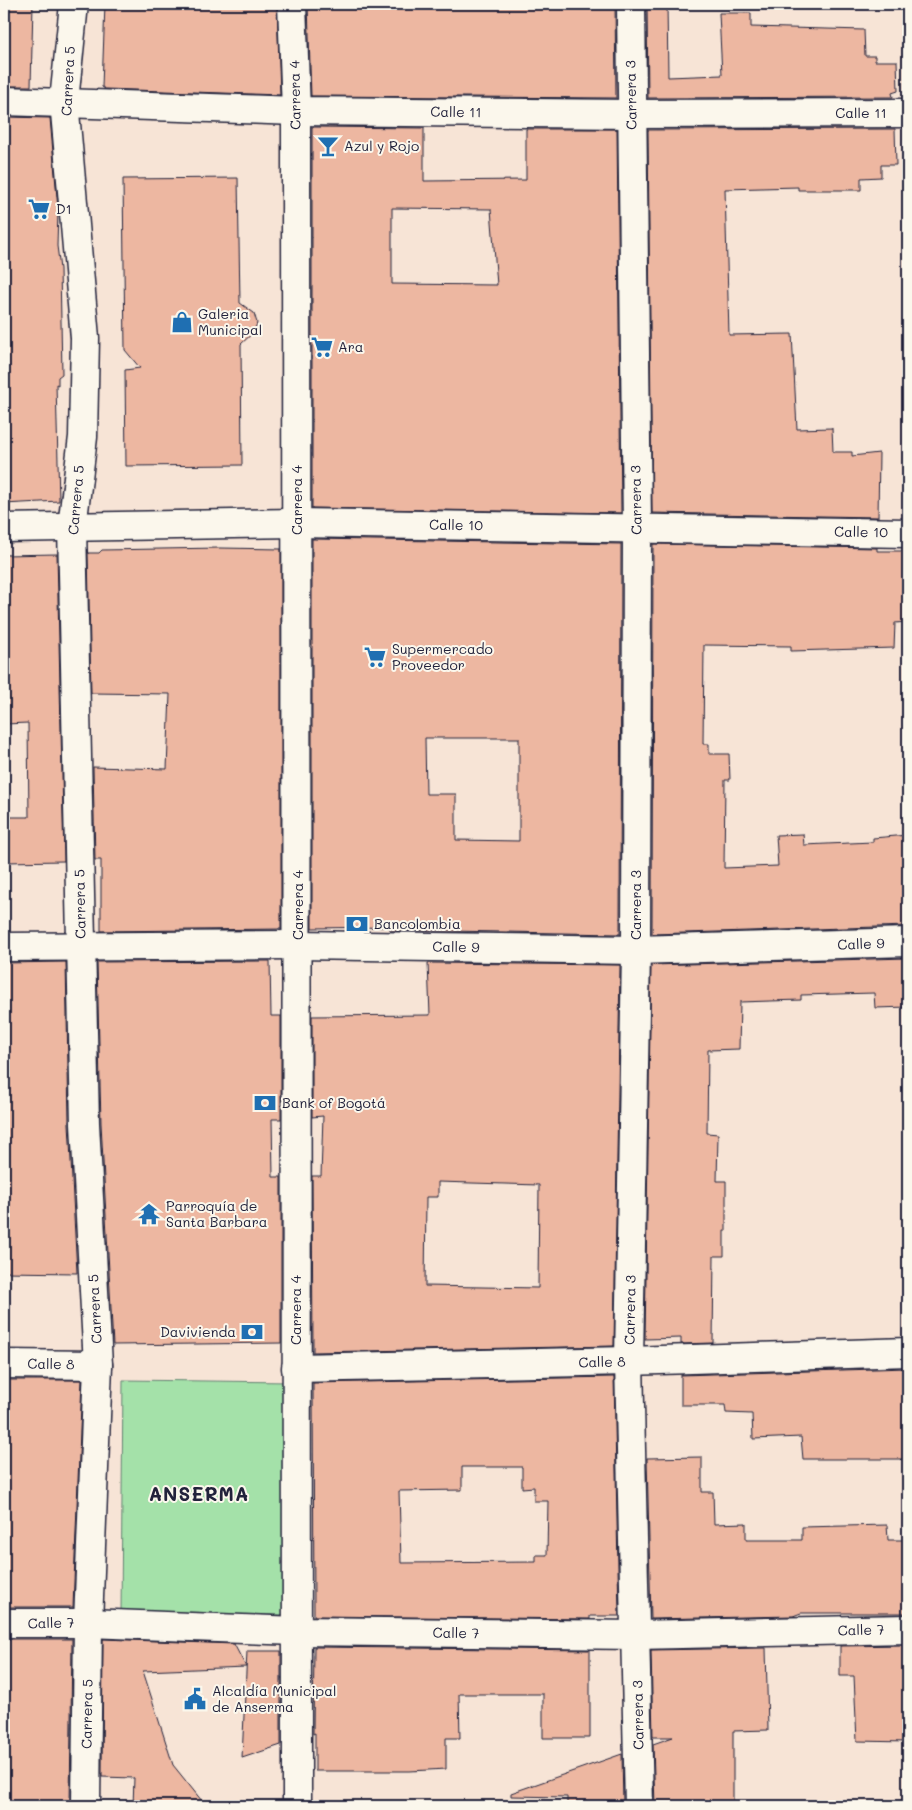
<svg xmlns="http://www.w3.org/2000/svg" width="912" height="1810" font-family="Mali,sans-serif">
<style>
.green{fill:#a4e1a9;stroke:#638272}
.building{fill:#edb7a1;stroke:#22223b;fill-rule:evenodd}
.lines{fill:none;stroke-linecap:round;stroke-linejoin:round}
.minor-casing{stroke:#22223b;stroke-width:31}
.tertiary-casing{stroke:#22223b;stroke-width:31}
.minor{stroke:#fbf7ec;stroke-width:28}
.tertiary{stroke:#fbf7ec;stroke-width:28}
.labels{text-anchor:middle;stroke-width:4;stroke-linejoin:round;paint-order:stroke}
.street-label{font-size:14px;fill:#22223b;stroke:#fbf7ec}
.poi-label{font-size:14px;fill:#22223b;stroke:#fbf7ec;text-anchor:start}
.district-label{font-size:19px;font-weight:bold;letter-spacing:1px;fill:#22223b;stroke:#fbf7ec}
</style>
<rect width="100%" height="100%" fill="#f7e4d6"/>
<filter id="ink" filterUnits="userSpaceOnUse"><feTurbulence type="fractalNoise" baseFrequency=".02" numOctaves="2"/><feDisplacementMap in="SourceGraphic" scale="10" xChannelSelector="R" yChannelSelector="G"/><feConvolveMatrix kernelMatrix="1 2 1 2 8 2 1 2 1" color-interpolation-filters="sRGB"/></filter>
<g filter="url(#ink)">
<!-- green -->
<path class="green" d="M 123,1380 L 289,1382 L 285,1615 L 121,1614 Z"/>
<!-- building -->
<g class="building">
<path d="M 4,4 L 33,4 L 31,86 L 4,86 Z"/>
<path d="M 105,4 L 277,4 L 280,95 L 105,89 L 102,87 Z"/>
<path d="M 308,4 L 615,4 L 616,98 L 311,96 Z"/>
<path d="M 647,4 L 667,4 L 668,77 L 722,75 L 719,13 L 751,13 L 751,27 L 864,30 L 865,56 L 875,56 L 875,61 L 897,61 L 898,91 L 892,93 L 893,97 L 648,98 Z"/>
<path d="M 4,117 L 50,118 L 58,209 L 57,246 L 60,269 L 62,374 L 58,377 L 58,385 L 56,384 L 59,501 L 4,504 Z"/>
<path d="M 312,127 L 424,128 L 424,181 L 526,180 L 526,129 L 617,129 L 621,513 L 312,508 ZM 392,208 L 491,209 L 497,285 L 392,284 Z"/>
<path d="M 895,129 L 896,165 L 881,165 L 881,177 L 861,178 L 861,190 L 798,190 L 798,187 L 725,189 L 729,335 L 792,334 L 797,429 L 832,428 L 833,452 L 852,452 L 852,456 L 879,453 L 878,517 L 652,513 L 648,130 Z"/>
<path d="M 238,178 L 240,303 L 254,313 L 257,323 L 254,332 L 241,344 L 242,465 L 126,466 L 125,370 L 140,368 L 125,350 L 123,179 Z"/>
<path d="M 312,539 L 621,544 L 620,934 L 390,930 L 390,927 L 312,928 ZM 425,738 L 519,738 L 519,841 L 456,840 L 456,794 L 426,794 Z"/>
<path d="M 653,544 L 877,548 L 877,551 L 908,551 L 908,622 L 895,623 L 894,648 L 791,651 L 791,646 L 704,645 L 703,744 L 709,744 L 709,754 L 729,754 L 730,780 L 725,780 L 724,868 L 778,866 L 776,835 L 803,834 L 804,845 L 873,842 L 873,838 L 908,835 L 908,926 L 652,934 Z"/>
<path d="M 220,548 L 281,549 L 281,929 L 101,931 L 101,860 L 95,860 L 93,767 L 167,769 L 170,694 L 91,693 L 88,553 L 99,553 L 102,550 Z"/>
<path d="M 57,554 L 64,861 L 4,862 L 4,817 L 29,817 L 28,723 L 4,724 L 4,555 Z"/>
<path d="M 908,958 L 908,1007 L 875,1008 L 874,993 L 801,995 L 801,1000 L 740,1002 L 739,1049 L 708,1050 L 707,1133 L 718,1134 L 717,1181 L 726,1181 L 726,1231 L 724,1231 L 724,1256 L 714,1256 L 713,1343 L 681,1344 L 681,1338 L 645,1339 L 651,965 Z"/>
<path d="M 270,961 L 271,1016 L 281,1016 L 281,1119 L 272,1119 L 273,1177 L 281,1177 L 281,1343 L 113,1345 L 101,1123 L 97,962 Z"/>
<path d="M 66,962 L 69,1124 L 77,1273 L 4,1272 L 4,963 Z"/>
<path d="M 428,963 L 620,965 L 614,1346 L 313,1352 L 312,1176 L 321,1176 L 323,1116 L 312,1117 L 312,1016 L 430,1015 ZM 438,1182 L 539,1185 L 538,1288 L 425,1286 L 426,1197 L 438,1197 Z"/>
<path d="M 908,1368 L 908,1459 L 803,1459 L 801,1437 L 753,1439 L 752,1414 L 726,1413 L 725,1405 L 681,1405 L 681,1375 Z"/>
<path d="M 614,1377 L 619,1616 L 590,1616 L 590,1619 L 314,1616 L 313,1383 ZM 462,1467 L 522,1467 L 522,1488 L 534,1487 L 534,1501 L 548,1501 L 547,1555 L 536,1555 L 536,1562 L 401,1563 L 399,1491 L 462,1490 Z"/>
<path d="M 4,1380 L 82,1380 L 73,1607 L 4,1607 Z"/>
<path d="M 702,1457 L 702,1492 L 713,1492 L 714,1524 L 746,1523 L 746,1540 L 802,1540 L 802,1527 L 887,1525 L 888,1540 L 908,1540 L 908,1613 L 801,1613 L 793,1616 L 651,1619 L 647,1458 Z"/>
<path d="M 4,1639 L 72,1639 L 70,1806 L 4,1806 Z"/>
<path d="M 103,1639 L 234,1644 L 246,1667 L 143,1671 L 173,1765 L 206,1806 L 133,1806 L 134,1778 L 102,1777 Z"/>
<path d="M 908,1645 L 908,1742 L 857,1741 L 854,1676 L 840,1676 L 840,1646 Z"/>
<path d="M 314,1647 L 590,1650 L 590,1738 L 543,1738 L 543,1694 L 459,1694 L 460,1738 L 446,1738 L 446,1769 L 410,1771 L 315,1771 L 315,1733 L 313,1734 Z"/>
<path d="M 766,1648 L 768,1730 L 733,1731 L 733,1806 L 655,1806 L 653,1744 L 673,1737 L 653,1737 L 651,1650 Z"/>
<path d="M 247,1651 L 281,1651 L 281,1745 L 242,1758 Z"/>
<path d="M 622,1754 L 623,1806 L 567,1806 L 567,1797 L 511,1796 L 511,1793 Z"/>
</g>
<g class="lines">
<!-- minor casing -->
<g class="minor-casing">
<g id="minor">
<path d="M 631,4 L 637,528 L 636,950 L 629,1361 L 639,1806"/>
<path d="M 4,101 L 296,111 L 632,114 L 908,113"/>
<path d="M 4,528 L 297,523 L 908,533"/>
<path d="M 4,947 L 298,945 L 636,950 L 908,942"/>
<path d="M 4,1364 L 98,1365"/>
<path d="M 296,1368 L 629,1361 L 908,1352"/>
<path d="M 4,1623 L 88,1623 L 297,1631 L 637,1635 L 908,1629"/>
</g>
</g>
<!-- tertiary casing -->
<g class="tertiary-casing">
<g id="tertiary">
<path d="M 74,4 L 64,101 L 85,338 L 83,437 L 72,527 L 85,1124 L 98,1365 L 88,1623 L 86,1806"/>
<path d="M 292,4 L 296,111 L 297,1806"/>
</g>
</g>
<!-- minor -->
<use href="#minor" class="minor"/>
<!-- tertiary -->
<use href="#tertiary" class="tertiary"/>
</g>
</g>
<!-- icons -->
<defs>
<g id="bar-bare" transform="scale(1.725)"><path d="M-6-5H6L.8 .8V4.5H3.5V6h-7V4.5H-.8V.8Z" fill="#1f6fb2" stroke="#fbf7ec" stroke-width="2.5" paint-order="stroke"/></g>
<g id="supermarket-bare" transform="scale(1.725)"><path d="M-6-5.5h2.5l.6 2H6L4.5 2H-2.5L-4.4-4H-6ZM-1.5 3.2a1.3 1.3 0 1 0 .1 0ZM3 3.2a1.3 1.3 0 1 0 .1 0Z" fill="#1f6fb2" stroke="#fbf7ec" stroke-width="2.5" paint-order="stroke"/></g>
<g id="shop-bare" transform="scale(1.725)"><path d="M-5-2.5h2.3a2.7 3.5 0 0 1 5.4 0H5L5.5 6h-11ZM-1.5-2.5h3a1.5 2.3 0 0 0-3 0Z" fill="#1f6fb2" stroke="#fbf7ec" stroke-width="2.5" paint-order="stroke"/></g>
<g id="bank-bare" transform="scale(1.725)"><path d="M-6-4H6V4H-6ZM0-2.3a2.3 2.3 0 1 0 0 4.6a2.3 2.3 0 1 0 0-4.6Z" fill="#1f6fb2" stroke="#fbf7ec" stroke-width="2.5" paint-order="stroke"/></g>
<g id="temple-bare" transform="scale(1.725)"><path d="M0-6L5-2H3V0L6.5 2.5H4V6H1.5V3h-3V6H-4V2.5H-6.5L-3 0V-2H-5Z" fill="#1f6fb2" stroke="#fbf7ec" stroke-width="2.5" paint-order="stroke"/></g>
<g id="civic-bare" transform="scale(1.725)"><path d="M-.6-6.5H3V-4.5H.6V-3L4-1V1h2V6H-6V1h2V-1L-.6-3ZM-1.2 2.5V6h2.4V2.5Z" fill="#1f6fb2" stroke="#fbf7ec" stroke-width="2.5" paint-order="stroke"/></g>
</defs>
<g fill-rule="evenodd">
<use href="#bar-bare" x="328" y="146"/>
<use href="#supermarket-bare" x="39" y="209"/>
<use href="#shop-bare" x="182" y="322"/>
<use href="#supermarket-bare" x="322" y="347"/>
<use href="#supermarket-bare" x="375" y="657"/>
<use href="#bank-bare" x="357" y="924"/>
<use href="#bank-bare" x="265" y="1103"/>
<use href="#temple-bare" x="149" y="1214"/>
<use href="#bank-bare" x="252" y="1332"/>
<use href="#civic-bare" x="195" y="1699"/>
</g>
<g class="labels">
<!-- street labels -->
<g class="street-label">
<text transform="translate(68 81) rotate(-87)" y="5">Carrera 5</text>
<text transform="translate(295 95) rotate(-91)" y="5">Carrera 4</text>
<text transform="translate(631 95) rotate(-91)" y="5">Carrera 3</text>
<text transform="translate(456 112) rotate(1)" y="5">Calle 11</text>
<text x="861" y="118">Calle 11</text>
<text transform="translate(76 500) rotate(-85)" y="5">Carrera 5</text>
<text transform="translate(297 500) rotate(-90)" y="5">Carrera 4</text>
<text transform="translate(636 500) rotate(-91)" y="5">Carrera 3</text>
<text transform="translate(456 525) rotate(1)" y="5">Calle 10</text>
<text transform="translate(861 532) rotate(1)" y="5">Calle 10</text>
<text transform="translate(80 904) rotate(-91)" y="5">Carrera 5</text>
<text transform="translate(298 905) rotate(-90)" y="5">Carrera 4</text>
<text transform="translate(636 905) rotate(-90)" y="5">Carrera 3</text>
<text transform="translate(861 944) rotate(-2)" y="5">Calle 9</text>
<text transform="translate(456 947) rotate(1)" y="5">Calle 9</text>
<text transform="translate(95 1309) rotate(-93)" y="5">Carrera 5</text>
<text transform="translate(296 1310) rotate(-90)" y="5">Carrera 4</text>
<text transform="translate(630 1310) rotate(-89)" y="5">Carrera 3</text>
<text transform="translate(602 1362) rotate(-1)" y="5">Calle 8</text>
<text transform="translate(51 1364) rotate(1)" y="5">Calle 8</text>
<text transform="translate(51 1623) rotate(-1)" y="5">Calle 7</text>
<text transform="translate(861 1630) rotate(-1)" y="5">Calle 7</text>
<text transform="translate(456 1633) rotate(1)" y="5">Calle 7</text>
<text transform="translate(87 1714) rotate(-89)" y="5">Carrera 5</text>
<text transform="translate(638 1715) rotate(-91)" y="5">Carrera 3</text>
</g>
<!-- poi labels -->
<g class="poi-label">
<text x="344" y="151">Azul y Rojo</text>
<text x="56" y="214">D1</text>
<text x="198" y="319">Galeria<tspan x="198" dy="16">Municipal</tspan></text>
<text x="338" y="352">Ara</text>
<text x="392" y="654">Supermercado<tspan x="392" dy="16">Proveedor</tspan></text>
<text x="374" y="929">Bancolombia</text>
<text x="282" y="1108">Bank of Bogotá</text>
<text x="166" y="1211">Parroquía de<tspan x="166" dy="16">Santa Barbara</tspan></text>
<text x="236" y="1337" text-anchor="end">Davivienda</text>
<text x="212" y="1696">Alcaldía Municipal<tspan x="212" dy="16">de Anserma</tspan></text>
</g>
<!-- district labels -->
<g class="district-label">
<text x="199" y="1501">ANSERMA</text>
</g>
</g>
<!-- margin -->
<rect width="912" height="1810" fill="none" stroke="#fbf7ec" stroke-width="20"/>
<rect x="10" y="10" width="892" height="1790" fill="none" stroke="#22223b" stroke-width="2" filter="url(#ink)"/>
</svg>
